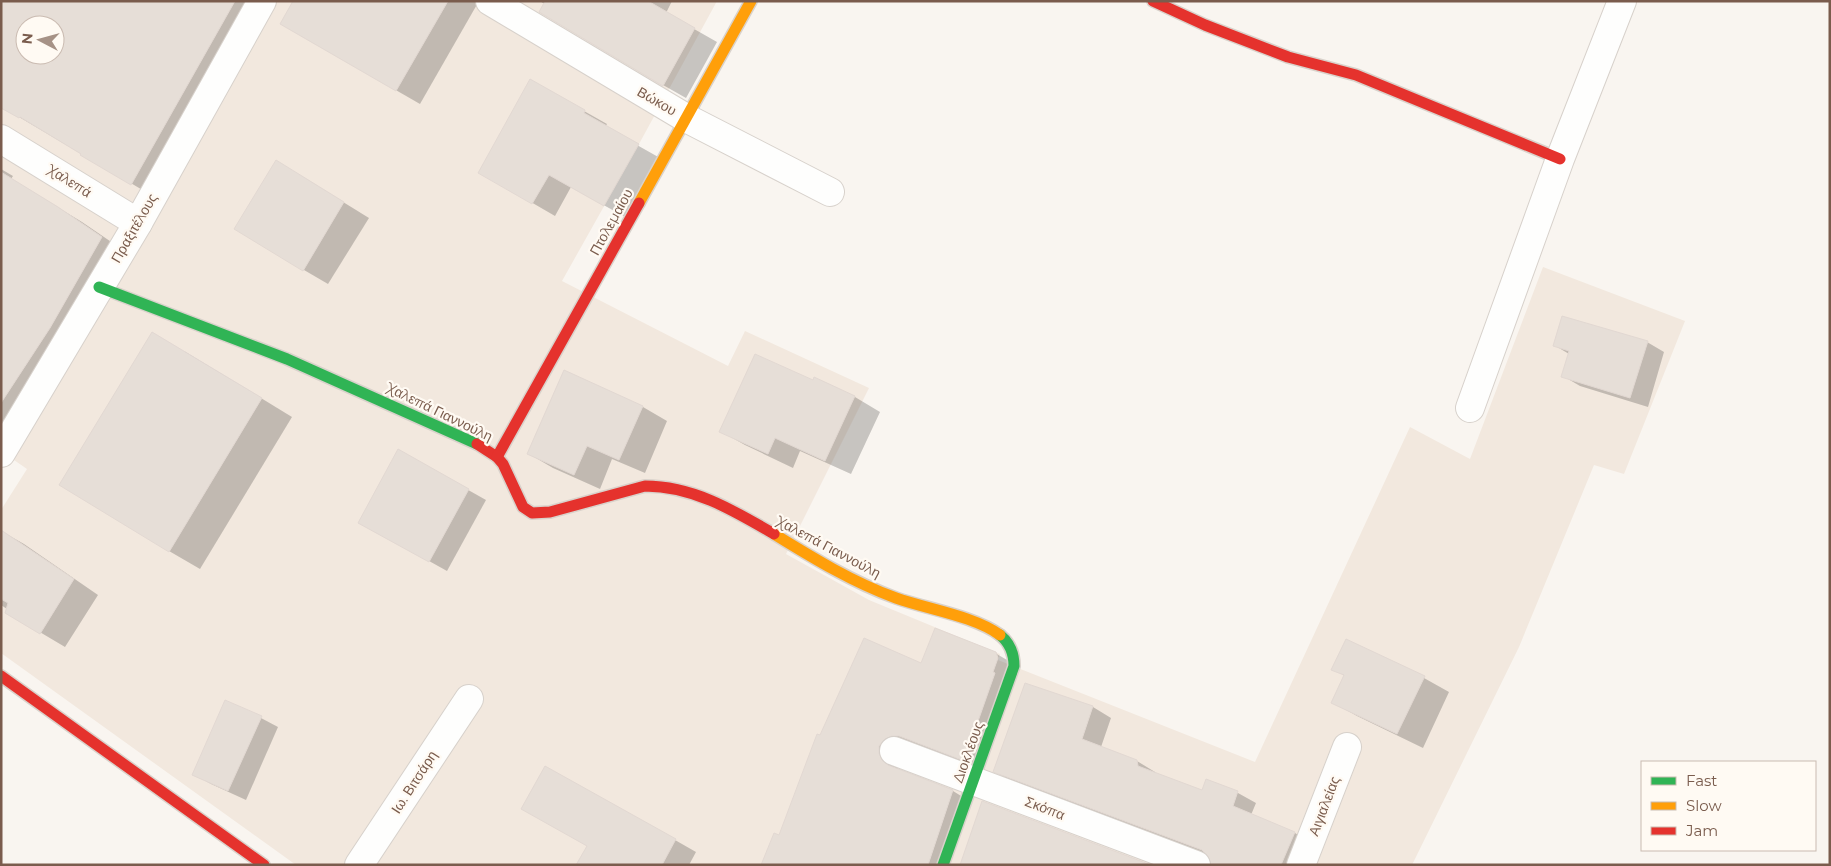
<svg xmlns="http://www.w3.org/2000/svg" width="1831" height="866" font-family="Montserrat,sans-serif">
<style>
.residential{fill:#f2e8de;fill-rule:evenodd}
.shadow{fill:#0003;fill-rule:evenodd}
.building{fill:#e6ded7;stroke:#e2d8d2;fill-rule:evenodd}
.lines{fill:none;stroke-linecap:round;stroke-linejoin:round}
.street-casing{stroke:#d7d1cb;stroke-width:30}
.fast-casing{stroke:#d9d2cb;stroke-width:14}
.slow-casing{stroke:#d9d2cb;stroke-width:14}
.jam-casing{stroke:#d9d2cb;stroke-width:14}
.street{stroke:#fefefd;stroke-width:28}
.fast{stroke:#30b455;stroke-width:11}
.slow{stroke:#ff9f0a;stroke-width:11}
.jam{stroke:#e5322d;stroke-width:11}
.labels{text-anchor:middle;stroke-width:4.5;stroke-linejoin:round;paint-order:stroke}
.street-label{font-size:14px;fill:#7a5c4d;stroke:#fffaf3}
</style>
<rect width="100%" height="100%" fill="#f9f5f0"/>
<!-- residential -->
<path class="residential" d="M 1,1 L 717,1 L 639,144 L 562,281 L 728,366 L 745,331 L 869,388 L 786,554 L 869,600 L 1000,654 L 998,660 L 1255,762 L 1410,427 L 1470,459 L 1543,267 L 1685,321 L 1624,474 L 1594,465 L 1519,647 L 1412,865 L 296,865 L 1,653 L 1,510 L 27,469 L 1,451 ZM 25,25 L 55,25 L 55,55 L 25,55 Z"/>
<!-- shadow -->
<g class="shadow">
<path d="M 1,1 L 267,1 L 156,198 L 19,117 ZM 25,25 L 55,25 L 55,55 L 25,55 Z"/>
<path d="M 295,1 L 479,1 L 420,104 L 281,24 Z"/>
<path d="M 540,1 L 672,1 L 666,13 L 717,42 L 686,98 L 663,85 Z"/>
<path d="M 531,81 L 607,124 L 605,127 L 660,158 L 627,218 L 571,187 L 555,216 L 479,172 Z"/>
<path d="M 1,169 L 13,176 L 11,179 L 82,222 L 126,252 L 1,426 Z"/>
<path d="M 301,176 L 369,218 L 328,284 L 304,270 Z"/>
<path d="M 1647,342 L 1664,352 L 1648,407 L 1580,386 L 1563,376 L 1569,354 L 1554,345 Z"/>
<path d="M 184,351 L 292,417 L 200,569 L 169,551 Z"/>
<path d="M 815,379 L 855,397 L 880,412 L 851,474 L 800,451 L 793,468 L 745,445 L 720,431 L 813,382 Z"/>
<path d="M 643,407 L 667,421 L 645,473 L 612,459 L 600,489 L 553,468 L 529,454 Z"/>
<path d="M 399,451 L 486,500 L 447,571 L 377,532 Z"/>
<path d="M 1,531 L 24,544 L 98,595 L 65,647 L 6,612 L 7,609 L 1,605 Z"/>
<path d="M 995,653 L 1014,664 L 982,770 L 896,764 L 899,771 L 953,791 L 971,802 L 948,865 L 763,865 L 780,837 L 820,737 L 921,665 Z"/>
<path d="M 1333,669 L 1424,678 L 1449,692 L 1423,748 L 1357,716 L 1332,702 L 1345,676 Z"/>
<path d="M 1025,684 L 1093,707 L 1111,718 L 1101,747 L 1137,761 L 1155,772 L 1155,774 L 1203,792 L 1207,780 L 1238,793 L 1256,803 L 1251,815 L 1295,833 L 1313,844 L 1304,865 L 1212,865 L 1210,856 L 1013,782 L 994,771 Z"/>
<path d="M 261,718 L 278,727 L 246,800 L 211,784 L 193,774 Z"/>
<path d="M 675,840 L 696,852 L 689,865 L 578,865 Z"/>
</g>
<!-- building -->
<g class="building">
<path d="M 1,1 L 235,1 L 131,185 L 80,155 L 81,154 L 20,117 L 19,118 L 1,108 ZM 25,25 L 55,25 L 55,55 L 25,55 Z"/>
<path d="M 293,1 L 448,1 L 396,91 L 280,24 Z"/>
<path d="M 545,1 L 648,1 L 695,28 L 663,86 L 539,12 Z"/>
<path d="M 530,79 L 585,110 L 584,113 L 639,144 L 604,206 L 549,175 L 532,204 L 478,173 Z"/>
<path d="M 276,160 L 344,202 L 303,271 L 234,229 Z"/>
<path d="M 1,172 L 58,207 L 102,237 L 50,328 L 1,403 Z"/>
<path d="M 1562,316 L 1648,341 L 1630,398 L 1561,377 L 1569,351 L 1553,346 Z"/>
<path d="M 152,332 L 262,398 L 169,552 L 59,485 Z"/>
<path d="M 755,354 L 813,380 L 814,377 L 855,396 L 825,461 L 775,438 L 768,454 L 719,432 Z"/>
<path d="M 564,370 L 643,406 L 619,460 L 587,446 L 574,475 L 527,454 Z"/>
<path d="M 398,449 L 469,489 L 429,562 L 358,523 Z"/>
<path d="M 1,530 L 74,579 L 40,634 L 5,613 L 8,603 L 1,599 Z"/>
<path d="M 935,628 L 996,652 L 998,658 L 993,672 L 995,673 L 964,761 L 899,736 L 892,736 L 885,739 L 879,746 L 879,753 L 882,760 L 888,765 L 953,790 L 928,865 L 761,865 L 774,833 L 779,835 L 817,734 L 820,735 L 864,638 L 921,663 Z"/>
<path d="M 1346,639 L 1425,676 L 1397,734 L 1331,703 L 1344,675 L 1331,670 Z"/>
<path d="M 1025,683 L 1093,706 L 1082,739 L 1137,760 L 1138,766 L 1202,790 L 1206,779 L 1238,791 L 1233,806 L 1295,832 L 1281,865 L 1211,865 L 1208,856 L 1202,850 L 993,772 Z"/>
<path d="M 225,700 L 262,716 L 228,791 L 192,775 Z"/>
<path d="M 545,766 L 676,839 L 662,865 L 576,865 L 587,846 L 521,809 Z"/>
<path d="M 982,801 L 1151,865 L 960,865 Z"/>
</g>
<g class="lines">
<!-- street casing -->
<g class="street-casing">
<g id="street">
<path d="M 490,1 L 686,118 L 830,192"/>
<path d="M 1,139 L 138,223"/>
<path d="M 1470,408 L 1560,159 L 1622,1"/>
<path d="M 1,453 L 138,223 L 262,1"/>
<path d="M 894,751 L 1196,865"/>
<path d="M 359,865 L 469,699"/>
<path d="M 1301,865 L 1347,747"/>
</g>
</g>
<!-- fast casing -->
<g class="fast-casing">
<g id="fast">
<path d="M 99,287 L 287,359 L 477,444"/>
<path d="M 943,865 L 1014,666 C 1014,653 1010,643 1000,635"/>
</g>
</g>
<!-- slow casing -->
<g class="slow-casing">
<g id="slow">
<path d="M 639,203 L 751,1"/>
<path d="M 774,534 C 813,558 852,582 896,598 C 927,609 974,616 1000,635"/>
</g>
</g>
<!-- jam casing -->
<g class="jam-casing">
<g id="jam">
<path d="M 1153,1 L 1205,25 L 1288,57 L 1356,75 L 1560,159"/>
<path d="M 477,444 L 497,457 L 503,464 L 523,507 L 532,513 L 550,512 L 645,486 C 693,486 733,510 774,534"/>
<path d="M 497,457 L 639,203"/>
<path d="M 1,676 L 264,865"/>
</g>
</g>
<!-- street -->
<use href="#street" class="street"/>
<!-- fast -->
<use href="#fast" class="fast"/>
<!-- slow -->
<use href="#slow" class="slow"/>
<!-- jam -->
<use href="#jam" class="jam"/>
</g>
<g class="labels">
<!-- street labels -->
<g class="street-label">
<text transform="translate(657 101) rotate(30)" y="5">Βώκου</text>
<text transform="translate(70 181) rotate(32)" y="5">Χαλεπά</text>
<text transform="translate(611 222) rotate(-61)" y="5">Πτολεμαίου</text>
<text transform="translate(134 228) rotate(-60)" y="5">Πραξιτέλους</text>
<text transform="translate(440 412) rotate(26)" y="5">Χαλεπά Γιαννούλη</text>
<text transform="translate(829 547) rotate(28)" y="5">Χαλεπά Γιαννούλη</text>
<text transform="translate(968 752) rotate(-70)" y="5">Διοκλέους</text>
<text transform="translate(414 782) rotate(-57)" y="5">Ιω. Βιτσάρη</text>
<text transform="translate(1324 806) rotate(-69)" y="5">Αιγιαλείας</text>
<text transform="translate(1045 808) rotate(21)" y="5">Σκόπα</text>
</g>
</g>
<!-- border -->
<rect width="1831" height="866" fill="none" stroke="#7a5c4d" stroke-width="5"/>
<!-- legend -->
<rect x="1641" y="761" width="175" height="90" fill="#fffaf3" stroke="#cabbb1"/>
<rect x="1651" y="777" width="25" height="8" fill="#30b455" stroke="#cabbb1"/>
<text x="1686" y="786" font-size="15" fill="#7a5c4d">Fast</text>
<rect x="1651" y="802" width="25" height="8" fill="#ff9f0a" stroke="#cabbb1"/>
<text x="1686" y="811" font-size="15" fill="#7a5c4d">Slow</text>
<rect x="1651" y="827" width="25" height="8" fill="#e5322d" stroke="#cabbb1"/>
<text x="1686" y="836" font-size="15" fill="#7a5c4d">Jam</text>
<!-- north arrow -->
<g transform="translate(40 40) rotate(276)"><circle r="24" fill="#fffaf3" stroke="#cabbb1"/>
<path d="M0-4L9 19L0 12L-9 19Z" fill="#a69286"/>
<text y="-8" font-size="14" font-weight="bold" text-anchor="middle" fill="#7a5c4d">N</text>
</g>
</svg>
